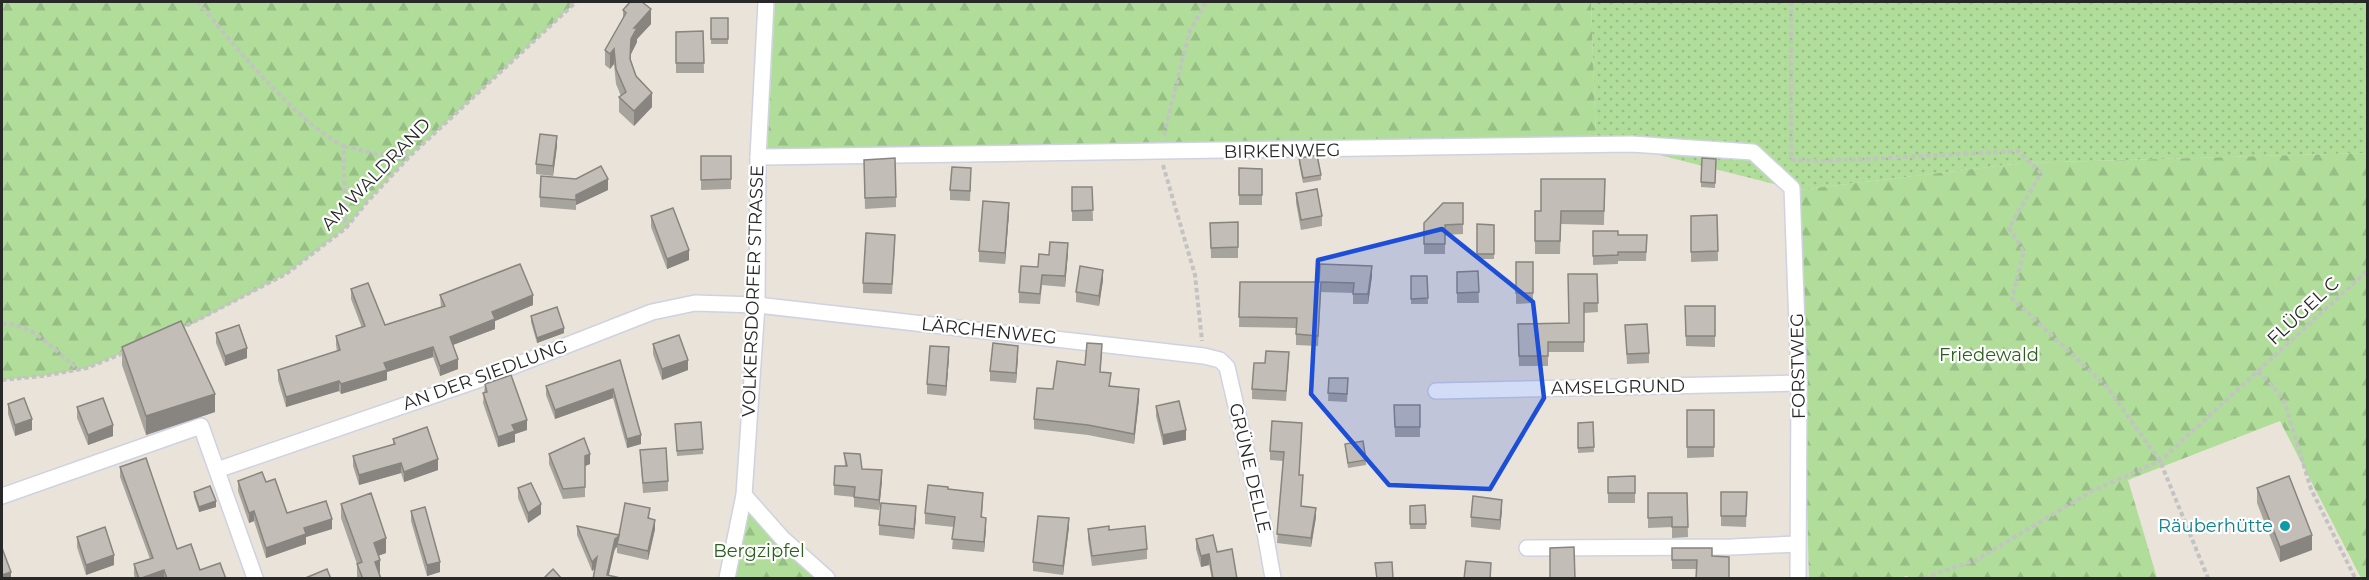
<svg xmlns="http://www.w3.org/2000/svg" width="2369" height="580" font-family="Montserrat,sans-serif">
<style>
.grass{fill:url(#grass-dots)}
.forest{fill:url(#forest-firs)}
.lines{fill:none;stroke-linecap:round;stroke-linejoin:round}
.street-casing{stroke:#cfd2e0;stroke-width:18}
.path{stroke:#c3c3c3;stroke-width:4;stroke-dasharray:4.5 3;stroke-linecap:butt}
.street{stroke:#fff;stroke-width:15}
.wall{fill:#a7a39d}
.shaded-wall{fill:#88847f}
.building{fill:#c2bdb6;stroke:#88847f;stroke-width:1.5}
.marked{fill:#1d4ed8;fill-opacity:0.2;stroke:#1d4ed8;stroke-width:4.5;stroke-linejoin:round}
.culture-dot{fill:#0f9aa8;stroke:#fff;stroke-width:2}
.labels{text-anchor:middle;stroke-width:4.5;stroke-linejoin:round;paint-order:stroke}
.street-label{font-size:18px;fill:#282828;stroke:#fff}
.park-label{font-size:18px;fill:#2b5f1d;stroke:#fff}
.culture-label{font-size:18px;fill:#0d838f;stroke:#fff;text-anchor:end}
</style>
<defs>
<pattern id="grass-dots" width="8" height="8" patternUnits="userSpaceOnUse" patternTransform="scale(1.5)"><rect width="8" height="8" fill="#b0dd99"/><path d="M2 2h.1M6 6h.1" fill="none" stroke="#97be84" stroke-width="1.8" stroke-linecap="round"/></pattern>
<pattern id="forest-firs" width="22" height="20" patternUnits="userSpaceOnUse" patternTransform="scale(1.5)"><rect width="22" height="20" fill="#b0dd99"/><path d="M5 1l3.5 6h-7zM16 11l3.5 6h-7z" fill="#97be84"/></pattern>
</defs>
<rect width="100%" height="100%" fill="#e9e3da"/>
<!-- grass -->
<path class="grass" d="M 1591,2 L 2367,2 L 2367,153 L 2022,163 L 1798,190 L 1596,139 Z"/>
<!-- forest -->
<g class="forest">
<path d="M 2,2 L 576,2 L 411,155 L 367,202 L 346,228 L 286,274 L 194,323 L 87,368 L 43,376 L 2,380 Z"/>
<path d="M 775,2 L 1591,2 L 1596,139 L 767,154 Z"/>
<path d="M 2367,153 L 2367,578 L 2361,578 L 2280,421 L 2128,480 L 2157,578 L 1909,578 L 1907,576 L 1898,578 L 1809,578 L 1798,190 L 2022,163 Z"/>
<path d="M 744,495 L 827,578 L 727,578 Z"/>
</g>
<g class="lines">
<!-- street casing -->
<g class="street-casing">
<g id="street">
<path d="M 758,157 L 1631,144 L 1753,152 L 1792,188 L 1799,383 L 1798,578"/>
<path d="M 1436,391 L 1799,383"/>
<path d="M 217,470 L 478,380 L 652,312 L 695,303 L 757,305 L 1204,356 L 1220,360 L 1227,367 L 1264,527 L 1273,578"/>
<path d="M 744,495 L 782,538 L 827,578"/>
<path d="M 2,496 L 201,426 L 255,578"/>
<path d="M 1527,548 L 1732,547 L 1797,544"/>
<path d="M 727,578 L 744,495 L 757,305 L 758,157 L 766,2"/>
</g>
</g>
<!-- path -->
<g class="path">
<path d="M 198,2 C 237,48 291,117 343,146 L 346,227"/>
<path d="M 1791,2 L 1791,160"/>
<path d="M 1164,135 L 1189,33 L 1206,2"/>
<path d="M 344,146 L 376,154 L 410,155"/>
<path d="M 1791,160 L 1826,161 L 2018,151 L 2041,173 L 2009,228 L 2024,252 L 2012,298 L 2107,387 L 2160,461 L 2208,578"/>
<path d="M 1163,165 L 1195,275 L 1202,341"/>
<path d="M 2,324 C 34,323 54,351 78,369"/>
<path d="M 180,329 L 286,274 L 346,228 L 367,202 L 411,155 L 576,2"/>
<path d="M 2258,372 L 2271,384 L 2284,401 L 2311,489 L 2355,578"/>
<path d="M 2,380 L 43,376 L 87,368 L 126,352"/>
<path d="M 1924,578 L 1976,560 L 2092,491 L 2160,461 L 2368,270"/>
</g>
<!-- street -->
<use href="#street" class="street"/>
</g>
<!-- wall -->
<g class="wall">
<path d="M 623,10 L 651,24 L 637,39 L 637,42 L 631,54 L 631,60 L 636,76 L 652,107 L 634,126 L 619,112 L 619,97 L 621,96 L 616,84 L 614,64 L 610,69 L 605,65 L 605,50 L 623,19 Z"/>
<rect x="711" y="18" width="17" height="26"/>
<path d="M 703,31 L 704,73 L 676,73 L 676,32 Z"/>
<path d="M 557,146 L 553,176 L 536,174 L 536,164 Z"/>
<path d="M 701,156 L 731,156 L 731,189 L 701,190 Z"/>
<path d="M 1299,158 L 1321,175 L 1321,180 L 1303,183 L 1299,163 Z"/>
<path d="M 1702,158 L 1716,159 L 1715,188 L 1701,187 Z"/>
<path d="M 864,160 L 896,197 L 896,207 L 865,209 Z"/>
<path d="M 1239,168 L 1262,169 L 1262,205 L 1239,205 Z"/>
<path d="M 971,178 L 970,201 L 950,200 L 950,190 Z"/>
<path d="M 1605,179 L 1604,225 L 1561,224 L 1560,254 L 1535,254 L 1535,211 L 1541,211 Z"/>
<path d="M 1072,187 L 1092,187 L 1093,221 L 1072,221 Z"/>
<path d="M 608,190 L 576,205 L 576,210 L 540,207 L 540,197 Z"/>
<path d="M 1296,193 L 1322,216 L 1322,226 L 1301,230 L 1296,203 Z"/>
<path d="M 1463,203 L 1463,234 L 1445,235 L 1445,254 L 1424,254 L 1424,223 Z"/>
<path d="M 1009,213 L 1005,264 L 979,262 L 979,251 Z"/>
<path d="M 1717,215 L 1718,261 L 1691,262 L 1691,216 Z"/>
<path d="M 651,216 L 689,260 L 667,269 L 651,227 Z"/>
<path d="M 1238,222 L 1238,258 L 1211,258 L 1210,223 Z"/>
<path d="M 1477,224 L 1494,225 L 1494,259 L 1477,259 Z"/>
<path d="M 1593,231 L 1618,235 L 1647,235 L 1646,261 L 1618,261 L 1618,264 L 1593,265 Z"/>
<path d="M 895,245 L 892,294 L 863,293 L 863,283 Z"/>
<path d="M 1068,253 L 1065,287 L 1042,285 L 1040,304 L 1019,303 L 1019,292 L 1049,255 Z"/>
<path d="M 1516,262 L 1533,262 L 1533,303 L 1516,304 Z"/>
<path d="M 1478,271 L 1479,303 L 1457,303 L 1457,272 Z"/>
<path d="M 1597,274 L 1598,312 L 1584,313 L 1584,352 L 1548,352 L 1548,366 L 1519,366 L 1518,324 L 1569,323 Z"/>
<path d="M 1372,276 L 1368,304 L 1353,304 L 1353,293 L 1321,292 L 1318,346 L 1296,345 L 1296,328 L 1239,327 L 1240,282 L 1319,282 Z"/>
<path d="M 1411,276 L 1427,276 L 1428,304 L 1411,304 Z"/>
<path d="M 1103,280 L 1099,306 L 1076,302 L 1076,292 Z"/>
<path d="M 351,289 L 385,325 L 441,307 L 440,295 L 533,305 L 495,321 L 495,329 L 453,345 L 458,369 L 440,376 L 433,357 L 387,372 L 387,380 L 341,394 L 339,391 L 286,407 L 278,380 L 278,370 L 337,351 L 336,345 L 336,336 L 362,328 L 351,299 Z"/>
<path d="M 1685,306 L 1715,306 L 1715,347 L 1686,346 Z"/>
<path d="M 531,316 L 564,333 L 537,343 L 531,322 Z"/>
<path d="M 1625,325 L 1649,353 L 1649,363 L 1627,364 Z"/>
<path d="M 216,333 L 247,358 L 225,366 L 216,343 Z"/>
<path d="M 653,344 L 688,370 L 662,380 L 653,354 Z"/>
<path d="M 122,347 L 215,412 L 146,435 L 122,365 Z"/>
<path d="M 1102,354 L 1100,372 L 1111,386 L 1139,399 L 1134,444 L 1088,435 L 1034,429 L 1034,419 L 1053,389 L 1085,365 Z"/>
<path d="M 1018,356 L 1016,383 L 990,381 L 990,371 Z"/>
<path d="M 949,357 L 946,396 L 927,394 L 927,384 Z"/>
<path d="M 620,360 L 641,444 L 627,448 L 613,398 L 555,419 L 546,395 L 546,386 Z"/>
<path d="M 1289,362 L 1286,401 L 1252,399 L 1252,389 L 1265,363 Z"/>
<path d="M 1329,378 L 1348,387 L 1347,402 L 1328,401 Z"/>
<path d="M 485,384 L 527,430 L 515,434 L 515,442 L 498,447 L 483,403 Z"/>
<path d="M 8,404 L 32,430 L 15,436 L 8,414 Z"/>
<path d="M 1394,405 L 1420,405 L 1420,437 L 1395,437 Z"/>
<path d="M 1156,406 L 1186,440 L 1163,445 L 1156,416 Z"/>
<path d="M 77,407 L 113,436 L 88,445 L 77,418 Z"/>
<path d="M 1687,410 L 1714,410 L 1714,457 L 1687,458 Z"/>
<path d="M 1593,422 L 1594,452 L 1578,453 L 1578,423 Z"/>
<path d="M 675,424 L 703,449 L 703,454 L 677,456 Z"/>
<path d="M 1302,432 L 1299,475 L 1303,485 L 1301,506 L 1316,517 L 1311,547 L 1277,543 L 1283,461 L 1270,460 L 1270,451 Z"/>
<path d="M 393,439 L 438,470 L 404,482 L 401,473 L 359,485 L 353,466 L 353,456 L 393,445 Z"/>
<path d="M 1345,444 L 1366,460 L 1366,465 L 1348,468 Z"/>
<path d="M 640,450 L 668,481 L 668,491 L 643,493 Z"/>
<path d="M 844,453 L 862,469 L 882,481 L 879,510 L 854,507 L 854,497 L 834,495 L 834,485 L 845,466 Z"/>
<path d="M 549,454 L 590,464 L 585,466 L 585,497 L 563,499 L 549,464 Z"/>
<path d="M 120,467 L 177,549 L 200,570 L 226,579 L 135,579 L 134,574 L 134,564 L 150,559 L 120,477 Z"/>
<path d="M 1635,476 L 1635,503 L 1608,503 L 1608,477 Z"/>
<path d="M 238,481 L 266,482 L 287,513 L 332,529 L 306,537 L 306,544 L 266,558 L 254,521 L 249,523 L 238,491 Z"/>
<path d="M 518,488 L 541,514 L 528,523 L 518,498 Z"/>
<path d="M 2257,488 L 2312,550 L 2280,562 L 2257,503 Z"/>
<path d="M 948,489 L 983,503 L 982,517 L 986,528 L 984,552 L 952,549 L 954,527 L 925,524 L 925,513 Z"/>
<path d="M 194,492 L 216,507 L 199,512 L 194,497 Z"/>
<path d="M 1721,492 L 1747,492 L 1746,527 L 1721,526 Z"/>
<path d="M 1648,493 L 1687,493 L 1688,537 L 1672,538 L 1672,527 L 1648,528 Z"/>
<path d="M 341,504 L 386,553 L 378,556 L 380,575 L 381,579 L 357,579 L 357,564 L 341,518 Z"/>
<path d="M 1425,505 L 1426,529 L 1410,529 L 1410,506 Z"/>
<path d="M 1502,510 L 1500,530 L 1471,527 L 1471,517 Z"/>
<path d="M 411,511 L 440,572 L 427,576 L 411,521 Z"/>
<path d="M 916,516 L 914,539 L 879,535 L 879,525 Z"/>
<path d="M 650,517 L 650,519 L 655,529 L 648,560 L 617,553 L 617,547 L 593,579 L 595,569 L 592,571 L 577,535 L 577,526 L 619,535 Z"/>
<path d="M 1069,527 L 1063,575 L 1033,571 L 1033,562 Z"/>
<path d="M 1088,529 L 1109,530 L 1147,549 L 1147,559 L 1092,566 L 1088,539 Z"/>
<path d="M 77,537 L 114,565 L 86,575 L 77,547 Z"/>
<path d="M 1196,539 L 1217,552 L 1237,579 L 1212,579 L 1209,565 L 1201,567 L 1196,549 Z"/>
<path d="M 1672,548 L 1712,548 L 1697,569 L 1672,569 Z"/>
</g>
<!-- shaded-wall -->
<g class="shaded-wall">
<path d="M 651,9 L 651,24 L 637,39 L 637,42 L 631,54 L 631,39 L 634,28 Z"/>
<path d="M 614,49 L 614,64 L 610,69 L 610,54 Z"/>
<path d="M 652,93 L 652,107 L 634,126 L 634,111 Z"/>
<path d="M 557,136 L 557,146 L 553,176 L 553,166 Z"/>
<path d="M 608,179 L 608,190 L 576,205 L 576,210 L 576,195 Z"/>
<path d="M 1009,203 L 1009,213 L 1005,264 L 1005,253 Z"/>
<path d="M 1068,243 L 1068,253 L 1065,287 L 1065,276 Z"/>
<path d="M 689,250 L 689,260 L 667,269 L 667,259 Z"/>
<path d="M 1372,266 L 1372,276 L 1368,304 L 1368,294 Z"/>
<path d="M 1103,270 L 1103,280 L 1099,306 L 1099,296 Z"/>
<path d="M 533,295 L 533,305 L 495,321 L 495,329 L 450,346 L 450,337 L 492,312 Z"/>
<path d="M 564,328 L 564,333 L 537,343 L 537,338 Z"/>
<path d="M 1018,346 L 1018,356 L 1016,383 L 1016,373 Z"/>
<path d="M 433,347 L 433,357 L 387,372 L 387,380 L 341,394 L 341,384 L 384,363 Z"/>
<path d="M 949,347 L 949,357 L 946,396 L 946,386 Z"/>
<path d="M 247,348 L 247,358 L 225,366 L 225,356 Z"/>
<path d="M 458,359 L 458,369 L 440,376 L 440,366 Z"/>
<path d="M 688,360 L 688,370 L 662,380 L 662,369 Z"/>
<path d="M 339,381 L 339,391 L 286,407 L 286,397 Z"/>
<path d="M 613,389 L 613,398 L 555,419 L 555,410 Z"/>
<path d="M 1139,389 L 1139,399 L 1134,444 L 1134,434 Z"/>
<path d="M 215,394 L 215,412 L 146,435 L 146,416 Z"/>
<path d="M 32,419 L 32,430 L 15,436 L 15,425 Z"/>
<path d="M 527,420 L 527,430 L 515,434 L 515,442 L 498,447 L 498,437 L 512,425 Z"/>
<path d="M 113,425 L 113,436 L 88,445 L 88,435 Z"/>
<path d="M 1186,430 L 1186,440 L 1163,445 L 1163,435 Z"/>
<path d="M 641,435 L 641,444 L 627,448 L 627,439 Z"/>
<path d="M 590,454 L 590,464 L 585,466 L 585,497 L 585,456 Z"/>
<path d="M 438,459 L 438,470 L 404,482 L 404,472 Z"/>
<path d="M 401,463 L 401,473 L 359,485 L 359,475 Z"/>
<path d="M 882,470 L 882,481 L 879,510 L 879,500 Z"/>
<path d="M 1502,500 L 1502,510 L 1500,530 L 1500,520 Z"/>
<path d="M 216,501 L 216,507 L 199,512 L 199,507 Z"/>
<path d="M 541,504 L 541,514 L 528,523 L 528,513 Z"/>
<path d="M 916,506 L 916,516 L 914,539 L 914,529 Z"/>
<path d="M 1316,508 L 1316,517 L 1311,547 L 1311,538 Z"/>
<path d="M 254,511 L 254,521 L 249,523 L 249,513 Z"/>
<path d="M 986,518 L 986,528 L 984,552 L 984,542 Z"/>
<path d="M 1069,518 L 1069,527 L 1063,575 L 1063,566 Z"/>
<path d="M 332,519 L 332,529 L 306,537 L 306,544 L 266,558 L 266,548 L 304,528 Z"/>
<path d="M 655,520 L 655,529 L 648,560 L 648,551 Z"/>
<path d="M 2312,535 L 2312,550 L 2280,562 L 2280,547 Z"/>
<path d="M 619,536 L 617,547 L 615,548 L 608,579 L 607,575 L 615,539 Z"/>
<path d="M 386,538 L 386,553 L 374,557 L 374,543 Z"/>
<path d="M 1209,554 L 1209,565 L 1201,567 L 1201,556 Z"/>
<path d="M 114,555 L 114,565 L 86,575 L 86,565 Z"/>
<path d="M 597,557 L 597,566 L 592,571 L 592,562 Z"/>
<path d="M 380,560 L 380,574 L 375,562 Z"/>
<path d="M 440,562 L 440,572 L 427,576 L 427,565 Z"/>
<path d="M 164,570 L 164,579 L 140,579 Z"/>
<path d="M 11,572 L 11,579 L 2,579 L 2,575 Z"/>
</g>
<!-- building -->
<g class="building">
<path d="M 630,2 L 642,2 L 651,9 L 634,28 L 637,28 L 631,39 L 630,59 L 636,76 L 652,93 L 634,111 L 619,97 L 626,92 L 616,69 L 614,49 L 610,54 L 605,50 L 626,13 L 623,10 Z"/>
<rect x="711" y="18" width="17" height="21"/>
<path d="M 703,31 L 704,63 L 676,63 L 676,32 Z"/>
<path d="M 540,134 L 557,136 L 553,166 L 536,164 Z"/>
<path d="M 1317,155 L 1321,175 L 1303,178 L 1299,158 Z"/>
<path d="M 701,156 L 731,156 L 731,179 L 701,180 Z"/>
<path d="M 895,158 L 896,197 L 865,198 L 864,160 Z"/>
<path d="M 1702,158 L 1716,159 L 1715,183 L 1701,182 Z"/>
<path d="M 601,166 L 608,179 L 576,195 L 576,200 L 540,197 L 541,176 L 576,179 Z"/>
<path d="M 952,167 L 971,168 L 970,191 L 950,190 Z"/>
<path d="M 1239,168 L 1262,169 L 1262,195 L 1239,195 Z"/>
<path d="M 1541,179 L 1605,179 L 1604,211 L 1561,211 L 1560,241 L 1535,241 L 1535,211 L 1541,211 Z"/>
<path d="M 1072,187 L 1092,187 L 1093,210 L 1072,211 Z"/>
<path d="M 1317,189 L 1322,216 L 1301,220 L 1296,193 Z"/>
<path d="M 983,201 L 1009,203 L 1005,253 L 979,251 Z"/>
<path d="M 1443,203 L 1463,203 L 1463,224 L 1445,225 L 1445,244 L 1424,244 L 1424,223 Z"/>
<path d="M 673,208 L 689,250 L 667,259 L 651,216 Z"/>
<path d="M 1717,215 L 1718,251 L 1691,252 L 1691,216 Z"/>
<path d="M 1238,222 L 1238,247 L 1211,248 L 1210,223 Z"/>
<path d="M 1477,224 L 1494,225 L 1494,254 L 1477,254 Z"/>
<path d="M 1593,231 L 1618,231 L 1618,235 L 1647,235 L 1646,252 L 1618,252 L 1618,255 L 1593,256 Z"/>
<path d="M 866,233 L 895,235 L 892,284 L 863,283 Z"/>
<path d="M 1050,242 L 1068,243 L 1065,276 L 1042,275 L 1040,294 L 1019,292 L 1021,266 L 1038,267 L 1039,254 L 1049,255 Z"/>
<rect x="1516" y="262" width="17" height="31"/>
<path d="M 520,264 L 533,295 L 492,312 L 495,319 L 450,337 L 458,359 L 440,366 L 433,347 L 384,363 L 387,370 L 341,384 L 339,381 L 286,397 L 278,370 L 340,350 L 336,336 L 365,326 L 351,289 L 368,283 L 385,325 L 445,306 L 440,295 Z"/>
<path d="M 1320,264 L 1372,266 L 1368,294 L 1353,294 L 1354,283 L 1321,282 L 1318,336 L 1296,334 L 1297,318 L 1239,317 L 1240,282 L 1319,282 Z"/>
<path d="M 1080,266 L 1103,270 L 1099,296 L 1076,292 Z"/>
<path d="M 1478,271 L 1479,292 L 1457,293 L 1457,272 Z"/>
<path d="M 1568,274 L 1597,274 L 1598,303 L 1584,303 L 1584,342 L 1548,342 L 1548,356 L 1519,356 L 1518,324 L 1569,323 Z"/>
<path d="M 1411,276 L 1427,276 L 1428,298 L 1411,299 Z"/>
<path d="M 1685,306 L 1715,306 L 1715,336 L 1686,336 Z"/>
<path d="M 557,307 L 564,328 L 537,338 L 531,316 Z"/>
<path d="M 181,321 L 215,394 L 146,416 L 122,347 Z"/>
<path d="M 1647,324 L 1649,353 L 1627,354 L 1625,325 Z"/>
<path d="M 239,325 L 247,348 L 225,356 L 216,333 Z"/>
<path d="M 679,335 L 688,360 L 662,369 L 653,344 Z"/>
<path d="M 993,343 L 1018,346 L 1016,373 L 990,371 Z"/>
<path d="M 1087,343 L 1102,344 L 1100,372 L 1111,373 L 1109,386 L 1139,389 L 1134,434 L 1088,425 L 1034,419 L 1037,388 L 1053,389 L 1057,361 L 1085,365 Z"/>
<path d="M 930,346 L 949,347 L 946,386 L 927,384 Z"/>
<path d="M 1266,351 L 1289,352 L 1286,391 L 1252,389 L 1254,363 L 1265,363 Z"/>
<path d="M 620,360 L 641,435 L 627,439 L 613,389 L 555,410 L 546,386 Z"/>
<path d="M 511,375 L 527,420 L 512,425 L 515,431 L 498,437 L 483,393 L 487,392 L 485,384 Z"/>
<path d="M 1329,378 L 1348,378 L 1347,394 L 1328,393 Z"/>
<path d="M 24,398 L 32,419 L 15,425 L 8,404 Z"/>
<path d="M 103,398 L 113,425 L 88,435 L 77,407 Z"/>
<path d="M 1179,401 L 1186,430 L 1163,435 L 1156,406 Z"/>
<path d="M 1394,405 L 1420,405 L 1420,427 L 1395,427 Z"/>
<rect x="1687" y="410" width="27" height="37"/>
<path d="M 1272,421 L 1302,423 L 1299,475 L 1303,475 L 1301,506 L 1316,508 L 1311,538 L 1277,534 L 1284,452 L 1270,451 Z"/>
<path d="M 701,422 L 703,449 L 677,451 L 675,424 Z"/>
<path d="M 1593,422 L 1594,447 L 1578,448 L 1578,423 Z"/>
<path d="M 427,427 L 438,459 L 404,472 L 401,463 L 359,475 L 353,456 L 395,444 L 393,439 Z"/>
<path d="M 584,438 L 590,454 L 585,456 L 585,487 L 563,489 L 549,454 Z"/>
<path d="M 1363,441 L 1366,460 L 1348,463 L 1345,444 Z"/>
<path d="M 666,448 L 668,481 L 643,483 L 640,450 Z"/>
<path d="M 844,453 L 860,454 L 862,469 L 882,470 L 879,500 L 854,497 L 855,487 L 834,485 L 835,466 L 847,466 Z"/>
<path d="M 146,458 L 177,549 L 191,544 L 200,570 L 220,563 L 226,579 L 167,579 L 164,570 L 139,579 L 134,564 L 153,558 L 120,467 Z"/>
<path d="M 262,472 L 266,482 L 275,479 L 287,513 L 326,501 L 332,519 L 304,528 L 306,534 L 266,548 L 254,511 L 249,513 L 238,481 Z"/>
<path d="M 1635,476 L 1635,493 L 1608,493 L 1608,477 Z"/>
<path d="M 2289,476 L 2312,535 L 2280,547 L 2257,488 Z"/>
<path d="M 531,483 L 541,504 L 528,513 L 518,488 Z"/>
<path d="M 928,485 L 948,487 L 948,489 L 983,493 L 981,517 L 986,518 L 984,542 L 952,539 L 955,517 L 925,513 Z"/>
<path d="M 210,486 L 216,501 L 199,507 L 194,492 Z"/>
<path d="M 1721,492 L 1747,492 L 1746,516 L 1721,516 Z"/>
<path d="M 371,493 L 386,538 L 374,543 L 380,560 L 375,562 L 381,579 L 363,579 L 357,564 L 362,562 L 341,504 Z"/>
<path d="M 1648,493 L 1687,493 L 1688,527 L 1672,527 L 1672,517 L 1648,518 Z"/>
<path d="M 1473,496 L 1502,500 L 1500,520 L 1471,517 Z"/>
<path d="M 625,503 L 650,508 L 648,518 L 655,520 L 648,551 L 617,544 L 619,536 L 615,539 L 607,575 L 625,579 L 593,579 L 597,557 L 592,562 L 577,526 L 619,535 Z"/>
<path d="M 881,503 L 916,506 L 914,529 L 879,525 Z"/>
<path d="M 1425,505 L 1426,524 L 1410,524 L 1410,506 Z"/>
<path d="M 425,507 L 440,562 L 427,565 L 411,511 Z"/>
<path d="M 1038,516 L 1069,518 L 1063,566 L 1033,562 Z"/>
<path d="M 1109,526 L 1109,530 L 1145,526 L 1147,549 L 1092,556 L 1088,529 Z"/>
<path d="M 105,527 L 114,555 L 86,565 L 77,537 Z"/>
<path d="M 1213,535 L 1217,552 L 1232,549 L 1237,579 L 1213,579 L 1209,554 L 1201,556 L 1196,539 Z"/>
<path d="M 1574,547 L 1575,579 L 1550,579 L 1550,548 Z"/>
<path d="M 2,548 L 11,572 L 2,575 Z"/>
<path d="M 1672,548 L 1712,548 L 1712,556 L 1729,557 L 1729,579 L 1696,579 L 1697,560 L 1672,560 Z"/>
<path d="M 1466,561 L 1491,563 L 1490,579 L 1464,579 Z"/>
<path d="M 1392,562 L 1393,579 L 1377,579 L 1375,563 Z"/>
<path d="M 327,569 L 331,579 L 303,579 Z"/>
<path d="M 553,569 L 562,579 L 543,579 Z"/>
</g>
<!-- marked area -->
<path class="marked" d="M 1442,229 L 1533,302 L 1544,398 L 1490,489 L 1389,485 L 1311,394 L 1318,260 Z"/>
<!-- markers -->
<circle class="culture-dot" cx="2285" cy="526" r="6"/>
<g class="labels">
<!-- street labels -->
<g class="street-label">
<text transform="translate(1282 151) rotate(-1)" y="6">BIRKENWEG</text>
<text transform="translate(376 174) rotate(-46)" y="6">AM WALDRAND</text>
<text transform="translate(753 291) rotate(-88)" y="6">VOLKERSDORFER STRASSE</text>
<text transform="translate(2303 311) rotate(-43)" y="6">FLÜGEL C</text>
<text transform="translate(989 331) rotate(6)" y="6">LÄRCHENWEG</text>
<text transform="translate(1798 366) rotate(-91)" y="6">FORSTWEG</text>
<text transform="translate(485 375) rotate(-20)" y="6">AN DER SIEDLUNG</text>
<text transform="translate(1618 387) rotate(-1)" y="6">AMSELGRUND</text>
<text transform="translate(1250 468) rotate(77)" y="6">GRÜNE DELLE</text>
</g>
<!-- park labels -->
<g class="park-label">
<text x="1989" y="361">Friedewald</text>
<text x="759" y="557">Bergzipfel</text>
</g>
<!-- culture labels -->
<g class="culture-label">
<text x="2273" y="532">Räuberhütte</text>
</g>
</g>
<!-- border -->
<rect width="2369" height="580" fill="none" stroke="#282828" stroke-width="6"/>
</svg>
